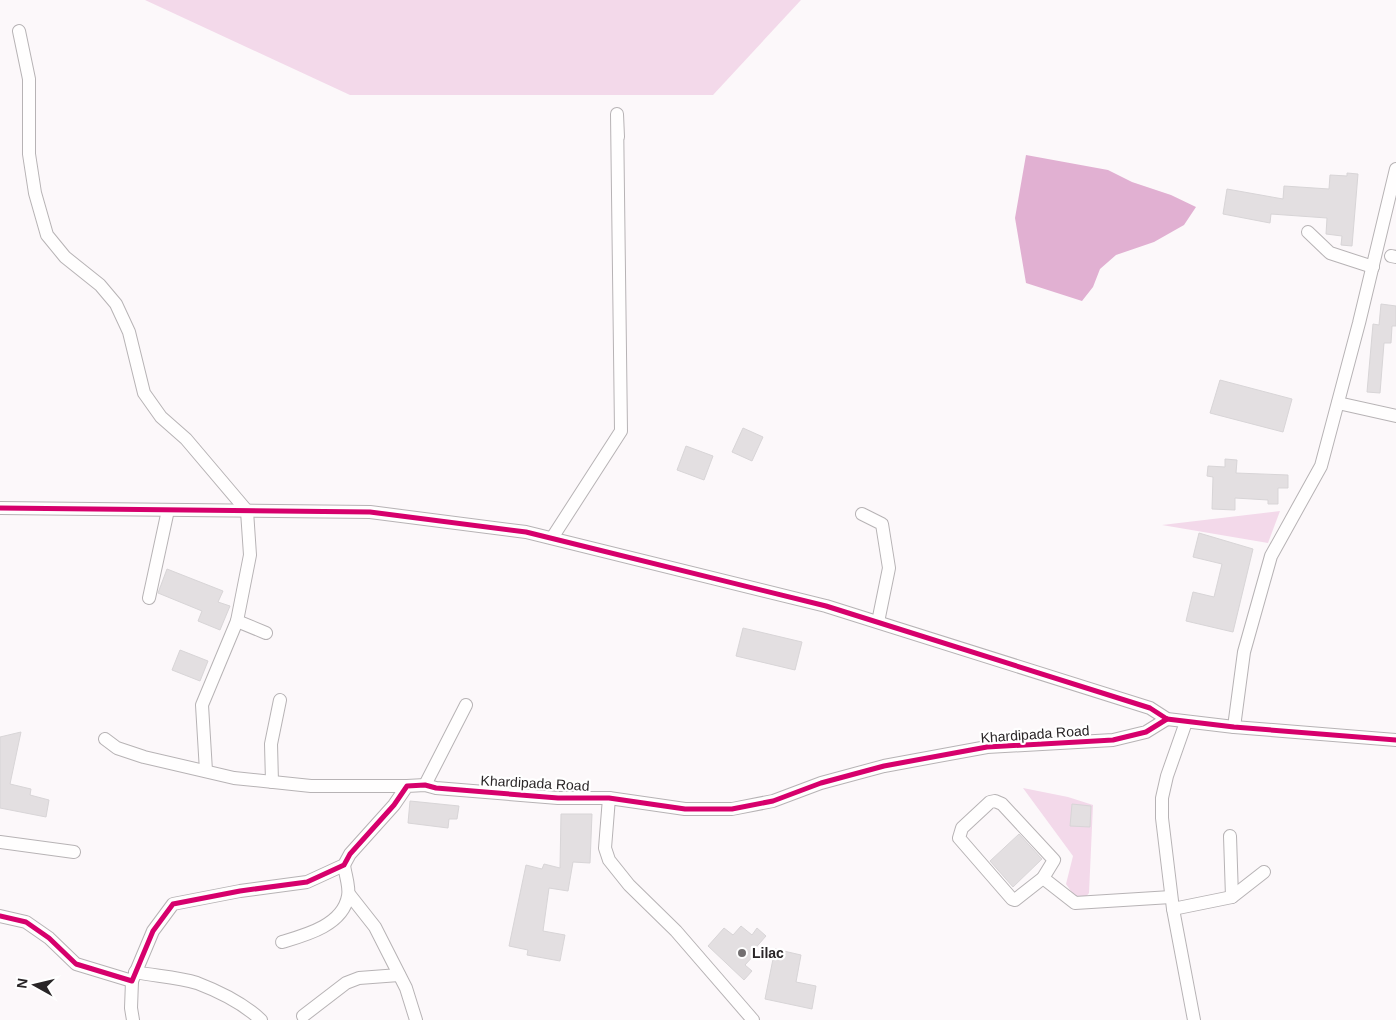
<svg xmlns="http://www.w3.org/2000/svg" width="1396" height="1020" font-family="Arial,sans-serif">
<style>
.green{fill:#f3d9ea}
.water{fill:#e1b0d2}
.building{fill:#e3dfe1;stroke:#d8d5d7}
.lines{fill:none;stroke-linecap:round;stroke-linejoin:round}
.minor-casing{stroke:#b7b3b5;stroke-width:14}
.minor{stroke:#fffefe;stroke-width:12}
.cycleway-casing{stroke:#fff;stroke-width:8}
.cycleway{stroke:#d6006c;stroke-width:5}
.poi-dot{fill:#736f71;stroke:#fff;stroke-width:2}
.labels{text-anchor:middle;stroke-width:4.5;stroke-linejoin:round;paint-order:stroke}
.street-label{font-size:14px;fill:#292527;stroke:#fff}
.poi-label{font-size:14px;font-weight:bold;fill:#292527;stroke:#fff;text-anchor:start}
</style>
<rect width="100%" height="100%" fill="#fcf8fa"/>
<!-- green -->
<g class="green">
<path d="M 145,0 L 801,0 L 713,95 L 350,95 Z"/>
<path d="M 1280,511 L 1268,543 L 1162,525 Z"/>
<path d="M 1023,788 L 1068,797 L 1093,805 L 1089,893 L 1080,904 L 1066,884 L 1073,856 Z"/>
</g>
<!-- water -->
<path class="water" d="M 1026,155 L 1108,170 L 1132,182 L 1171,195 L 1196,207 L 1184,225 L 1154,242 L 1116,255 L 1100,269 L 1093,287 L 1082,301 L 1026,283 L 1015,218 Z"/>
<!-- building -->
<g class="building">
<path d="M 1347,173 L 1358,174 L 1352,246 L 1341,245 L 1342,236 L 1326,234 L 1327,218 L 1271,214 L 1270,223 L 1223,214 L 1227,189 L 1283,199 L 1284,186 L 1329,189 L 1330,175 L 1347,176 Z"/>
<path d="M 1381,304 L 1396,306 L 1396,326 L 1392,326 L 1391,343 L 1384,343 L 1380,393 L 1367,392 L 1373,324 L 1379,325 Z"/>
<path d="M 1220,380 L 1292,399 L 1283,432 L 1210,413 Z"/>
<path d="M 743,428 L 763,437 L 752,461 L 732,452 Z"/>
<path d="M 686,446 L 713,456 L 704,480 L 677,470 Z"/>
<path d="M 1225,459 L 1237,460 L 1236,473 L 1288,475 L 1288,488 L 1278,488 L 1278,504 L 1268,504 L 1268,500 L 1235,498 L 1235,510 L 1212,509 L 1213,477 L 1207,476 L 1208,466 L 1225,467 Z"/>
<path d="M 1199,533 L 1253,549 L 1233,632 L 1186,621 L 1193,592 L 1214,597 L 1222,564 L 1193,557 Z"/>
<path d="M 167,569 L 223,591 L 218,602 L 230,606 L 220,630 L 198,621 L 202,611 L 158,593 Z"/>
<path d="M 743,628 L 802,642 L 795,670 L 736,656 Z"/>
<path d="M 180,650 L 208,661 L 200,681 L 172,670 Z"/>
<path d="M 21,732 L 10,784 L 31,789 L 30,795 L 49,800 L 46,817 L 0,808 L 0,737 Z"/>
<path d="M 410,801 L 459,806 L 457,819 L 449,819 L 448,828 L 408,823 Z"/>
<path d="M 1072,804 L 1091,806 L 1090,827 L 1070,826 Z"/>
<path d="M 561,814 L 592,814 L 590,863 L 573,862 L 568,891 L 549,888 L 543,931 L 565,935 L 560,961 L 527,955 L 528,950 L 509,946 L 526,865 L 542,869 L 544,864 L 560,868 Z"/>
<path d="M 1019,834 L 1042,859 L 1013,887 L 990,861 Z"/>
<path d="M 741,926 L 752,935 L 757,928 L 766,936 L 752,952 L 755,954 L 745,965 L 752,971 L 744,980 L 708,946 L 724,928 L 733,935 Z"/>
<path d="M 775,949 L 801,955 L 796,982 L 816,986 L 812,1009 L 765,999 Z"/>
</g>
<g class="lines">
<!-- minor casing -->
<g class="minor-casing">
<g id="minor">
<path d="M 19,31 L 29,79 L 29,154 L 35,193 L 47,235 L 65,257 L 100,285 L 116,304 L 129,332 L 144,393 L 161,417 L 186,439 L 247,511 L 250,555 L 237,621 L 266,633"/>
<path d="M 1308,232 L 1330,253 L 1373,267"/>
<path d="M 1391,256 L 1396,257"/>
<path d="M 1338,403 L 1396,416"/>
<path d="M 0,508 L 370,512 L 526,532 L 826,606 L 1150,708 L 1167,719 L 1234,727 L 1396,740"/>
<path d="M 862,514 L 882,524 L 889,568 L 878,622"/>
<path d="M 552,538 L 621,431 L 617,114 L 618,137"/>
<path d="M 149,598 L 168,510"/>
<path d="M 1186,722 L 1167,776 L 1162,798 L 1162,818 L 1173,909 L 1194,1020"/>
<path d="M 1234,727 L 1244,652 L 1271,556 L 1321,466 L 1359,323 L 1396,169"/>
<path d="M 105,739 L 117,748 L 144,757 L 234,778 L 311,786 L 407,786"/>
<path d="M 206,771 L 202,705 L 237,621"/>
<path d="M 272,782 L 271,744 L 280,700"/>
<path d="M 425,785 L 466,705"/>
<path d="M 609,798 L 605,848 L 609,860 L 629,885 L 676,931 L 753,1020"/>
<path d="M 995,801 L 1002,804 L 1054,860 L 1043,878 L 1015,900 L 1012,899 L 959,838 L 962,828 L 990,802 Z"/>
<path d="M 1230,836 L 1232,897"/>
<path d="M 0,842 L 74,852"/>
<path d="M 1043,878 L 1075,903 L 1171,897"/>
<path d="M 349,894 L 375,927 L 406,988 L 416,1020"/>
<path d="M 1173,909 L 1232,897 L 1264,872"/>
<path d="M 0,916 L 26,922 L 49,938 L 76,964 L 132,981 L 153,931 L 173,904 L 240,891 L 307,882 L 344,865 L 350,854 L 394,805 L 407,786 L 425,785 L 436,788 L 558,798 L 609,798 L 685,809 L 732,809 L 773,801 L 821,783 L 884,766 L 987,747 L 1113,740 L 1146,732 L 1167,719"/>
<path d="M 282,942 C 306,935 343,925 348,896 C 350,887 345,874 344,865"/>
<path d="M 135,972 C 155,976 178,977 197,983 C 218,991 244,1004 261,1020"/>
<path d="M 132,981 L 131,1008 L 133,1020"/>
<path d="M 303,1016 L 346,983 L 359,978 L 399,975"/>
</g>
</g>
<!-- minor -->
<use href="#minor" class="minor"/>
<!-- cycleway casing -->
<g class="cycleway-casing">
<g id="cycleway">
<path d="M 0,508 L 370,512 L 526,532 L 826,606 L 1150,708 L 1167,719 L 1234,727 L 1396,740"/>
<path d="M 0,916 L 26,922 L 49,938 L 76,964 L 132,981 L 153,931 L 173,904 L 240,891 L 307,882 L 344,865 L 350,854 L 394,805 L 407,786 L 425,785 L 436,788 L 558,798 L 609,798 L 685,809 L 732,809 L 773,801 L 821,783 L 884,766 L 987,747 L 1113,740 L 1146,732 L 1167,719"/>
</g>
</g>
<!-- cycleway -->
<use href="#cycleway" class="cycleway"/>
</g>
<!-- markers -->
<circle class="poi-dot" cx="742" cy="953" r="5"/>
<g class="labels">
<!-- street labels -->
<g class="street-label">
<text transform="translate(1035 734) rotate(-4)" y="5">Khardipada Road</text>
<text transform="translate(535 783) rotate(3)" y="5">Khardipada Road</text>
</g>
<!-- poi labels -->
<g class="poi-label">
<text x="752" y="958">Lilac</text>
</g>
</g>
<!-- north arrow -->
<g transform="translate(35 985) rotate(278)" stroke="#ffffff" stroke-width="4" paint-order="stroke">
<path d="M0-4L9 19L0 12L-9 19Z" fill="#292527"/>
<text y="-8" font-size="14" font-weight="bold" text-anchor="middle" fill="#292527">N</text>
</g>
</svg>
